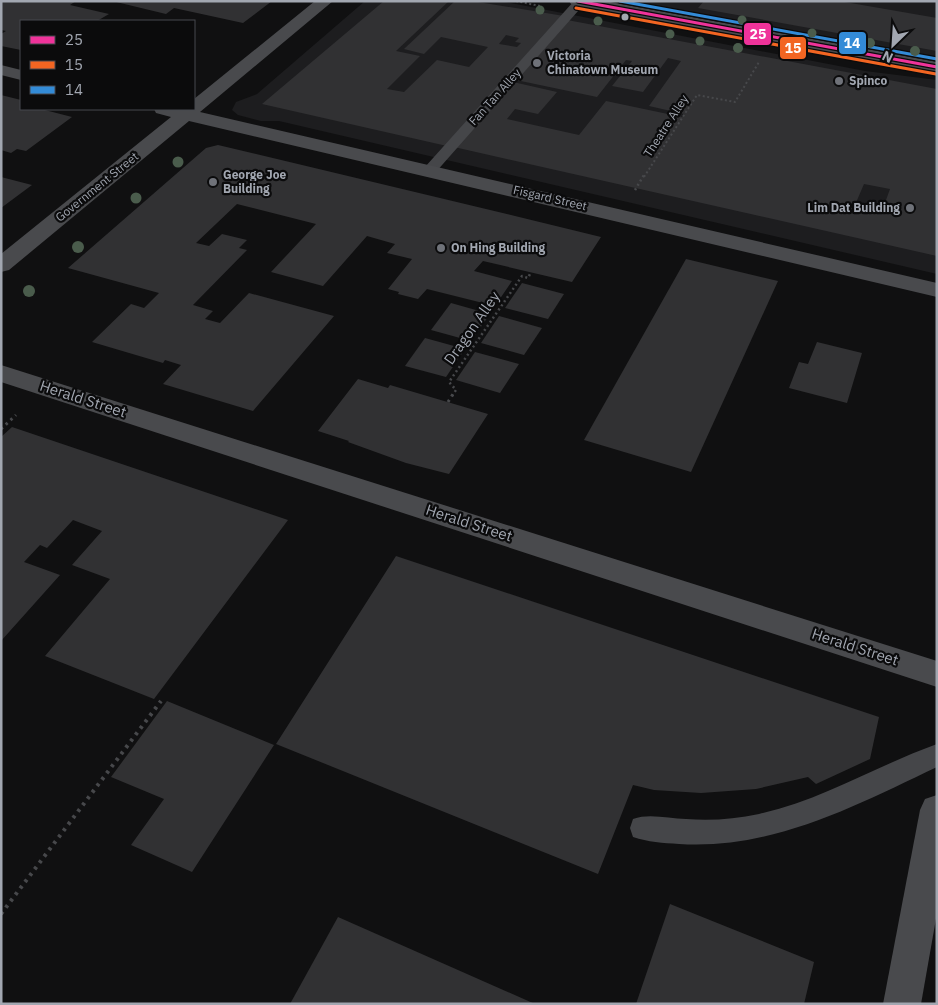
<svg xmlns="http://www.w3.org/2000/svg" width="938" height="1005" font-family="'IBM Plex Sans',sans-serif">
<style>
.built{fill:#1d1d1f}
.building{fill:#313133;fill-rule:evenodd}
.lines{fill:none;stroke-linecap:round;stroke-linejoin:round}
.path-far3{stroke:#47484b;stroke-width:2;stroke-dasharray:2 2.5;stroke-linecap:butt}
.path-far2{stroke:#47484b;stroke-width:2.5;stroke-dasharray:2 3;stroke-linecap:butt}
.path-far1{stroke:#47484b;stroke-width:3;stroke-dasharray:2.5 4;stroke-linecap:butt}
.path{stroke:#47484b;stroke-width:4;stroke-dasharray:3 5;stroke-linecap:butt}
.lane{fill:#454649;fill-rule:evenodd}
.secondary{fill:#494a4d;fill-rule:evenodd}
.bus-1-casing{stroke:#0b0b0c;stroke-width:5.5}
.bus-2-casing{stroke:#0b0b0c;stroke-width:5.5}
.bus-3-casing{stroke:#0b0b0c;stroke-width:5.5}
.bus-1{stroke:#ef339a;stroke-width:3}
.bus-2{stroke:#f26522;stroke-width:3}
.bus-3{stroke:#338bd7;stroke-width:3}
.tree{fill:#4a5c4c}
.bus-dot{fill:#a2a7b1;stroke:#0b0b0c;stroke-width:2}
.poi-dot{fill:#6f7279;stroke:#0b0b0c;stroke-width:2}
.labels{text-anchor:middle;stroke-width:4.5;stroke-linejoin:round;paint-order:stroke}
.far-poi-label{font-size:12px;font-weight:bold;fill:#a2a7b1;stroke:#0b0b0c;text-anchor:start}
.far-street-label{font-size:12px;fill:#a2a7b1;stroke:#0b0b0c}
.street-label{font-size:15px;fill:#a2a7b1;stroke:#0b0b0c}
.line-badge{stroke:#0b0b0c;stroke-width:2}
.badge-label{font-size:14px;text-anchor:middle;font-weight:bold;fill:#fff}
</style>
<rect width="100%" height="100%" fill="#101011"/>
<!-- built -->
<g class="built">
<path d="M 365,1 L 500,1 L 865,71 L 937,80 L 937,274 L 279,121 L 261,121 L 238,115 L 232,110 L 236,102 L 257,94 Z"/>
<path d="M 623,1 L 937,1 L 937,57 L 761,26 L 748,27 L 725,23 L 712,18 Z"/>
</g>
<!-- building -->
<g class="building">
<path d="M 1,1 L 76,1 L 70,5 L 109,14 L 97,21 L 21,21 L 21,50 L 1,46 L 1,34 L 6,31 L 1,30 Z"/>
<path d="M 112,1 L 272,1 L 243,23 L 174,8 L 166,14 Z"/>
<path d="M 384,1 L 449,1 L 396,51 L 420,56 L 387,89 L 404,92 L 437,60 L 469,67 L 488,47 L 441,37 L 424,54 L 404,49 L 455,1 L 472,1 L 564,16 L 447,146 L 262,104 ZM 506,35 L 519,38 L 515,42 L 521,43 L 517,47 L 499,44 Z"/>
<path d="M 704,1 L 839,1 L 937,18 L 937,51 L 698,8 Z"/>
<path d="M 567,20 L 937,89 L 937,256 L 454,147 L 513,82 L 557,92 L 538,114 L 515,109 L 507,119 L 579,135 L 606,101 L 682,117 L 684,114 L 649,106 L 681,61 L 668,58 L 643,92 L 612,86 L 632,61 L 626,60 L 597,97 L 516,80 ZM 864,184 L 890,189 L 882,211 L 855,205 Z"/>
<path d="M 1,95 L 21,100 L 21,109 L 37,110 L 41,109 L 72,117 L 26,151 L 17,149 L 11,153 L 1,150 Z"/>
<path d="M 218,145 L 515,216 L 601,237 L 572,282 L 483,261 L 474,271 L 512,281 L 495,306 L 427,289 L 418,299 L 398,294 L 399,292 L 388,289 L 412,259 L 387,253 L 395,244 L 367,236 L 323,286 L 271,272 L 316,224 L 237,204 L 196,243 L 209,246 L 222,234 L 247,240 L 239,248 L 247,250 L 193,305 L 213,311 L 205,319 L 220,323 L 249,293 L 334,316 L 253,411 L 163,384 L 181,365 L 165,360 L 163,363 L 92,342 L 131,304 L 144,308 L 159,293 L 68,268 L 206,148 Z"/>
<path d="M 1,177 L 32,185 L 1,208 Z"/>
<path d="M 686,259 L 778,281 L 691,472 L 584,440 Z"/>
<path d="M 522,283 L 564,294 L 548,319 L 505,308 Z"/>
<path d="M 451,303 L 490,314 L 471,341 L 431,330 Z"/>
<path d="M 499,316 L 542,328 L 524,355 L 481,343 Z"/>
<path d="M 425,338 L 465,349 L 446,377 L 405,366 Z"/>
<path d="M 817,342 L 862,353 L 847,403 L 789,388 L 799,362 L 808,364 Z"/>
<path d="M 475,352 L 519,364 L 500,393 L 456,380 Z"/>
<path d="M 358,379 L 388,388 L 390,385 L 488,414 L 449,474 L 406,463 L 348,442 L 349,441 L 318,431 Z"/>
<path d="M 12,427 L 288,520 L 154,699 L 45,656 L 110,579 L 72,565 L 102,531 L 73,520 L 47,548 L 40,545 L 24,562 L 60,575 L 1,641 L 1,437 Z"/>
<path d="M 396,556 L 879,717 L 870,759 L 816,784 L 808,777 L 756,789 L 701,793 L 654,790 L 633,785 L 598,874 L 276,744 Z"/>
<path d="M 167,701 L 274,745 L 192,872 L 131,845 L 164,799 L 111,777 Z"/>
<path d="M 670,904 L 814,962 L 804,1004 L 636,1004 Z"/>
<path d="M 338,917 L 535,1004 L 290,1004 Z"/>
</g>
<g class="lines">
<!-- path-far3 -->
<g class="path-far3">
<path d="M 516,1 L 540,6"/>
<path d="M 644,177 L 697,95 L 735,102 L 759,62"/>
</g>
<!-- path-far2 -->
<g class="path-far2">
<path d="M 635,190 L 644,175"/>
<path d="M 452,396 L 456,390 L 449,382 L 522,276 L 528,278 L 531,272"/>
</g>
<!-- path-far1 -->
<g class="path-far1">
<path d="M 448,402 L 453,394"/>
<path d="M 1,429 L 16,415"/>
</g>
<!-- path -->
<path class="path" d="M 1,914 L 161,701"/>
<!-- lane -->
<g class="lane">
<path d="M 574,1 L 586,2 L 435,173 L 425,173 L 422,170 L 425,167 Z"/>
<path d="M 937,744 L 937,767 C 855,806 772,850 679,844 C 663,843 648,842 633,837 L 630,828 L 633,819 C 650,813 669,819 686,819 C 711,821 735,819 759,814 C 822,800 876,766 937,744 Z"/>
</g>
<!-- secondary -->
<g class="secondary">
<path d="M 315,1 L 333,1 L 200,112 L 937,283 L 937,297 L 189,121 L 9,270 L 1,272 L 1,254 L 171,117 L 156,113 L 154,109 L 194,109 L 194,99 Z"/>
<path d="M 569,1 L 605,1 L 937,62 L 937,72 L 577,6 L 571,4 Z"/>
<path d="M 1,65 L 21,70 L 21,80 L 1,75 Z"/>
<path d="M 1,365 L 937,661 L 937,687 L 1,382 Z"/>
<path d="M 937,795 L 937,913 L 921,1004 L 883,1004 L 920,810 L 925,799 Z"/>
</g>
<!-- bus-1 casing -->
<g class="bus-1-casing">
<path id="bus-1" d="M 578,1 L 937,67"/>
</g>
<!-- bus-2 casing -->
<g class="bus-2-casing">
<path id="bus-2" d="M 576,8 L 936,74"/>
</g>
<!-- bus-3 casing -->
<g class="bus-3-casing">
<path id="bus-3" d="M 620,1 L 937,59"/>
</g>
<!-- bus-1 -->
<use href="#bus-1" class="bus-1"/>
<!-- bus-2 -->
<use href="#bus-2" class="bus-2"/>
<!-- bus-3 -->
<use href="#bus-3" class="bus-3"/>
</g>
<!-- trees -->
<g class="tree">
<circle cx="540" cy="10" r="4.5"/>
<circle cx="742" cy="20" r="4.5"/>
<circle cx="598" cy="21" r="4.5"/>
<circle cx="812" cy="33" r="4.5"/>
<circle cx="670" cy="34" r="4.5"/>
<circle cx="700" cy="41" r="4.5"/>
<circle cx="870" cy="43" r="5"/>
<circle cx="738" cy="48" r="5"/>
<circle cx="915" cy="51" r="5"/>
<circle cx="178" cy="162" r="5.5"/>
<circle cx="136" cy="198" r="5.5"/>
<circle cx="78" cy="247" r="6"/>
<circle cx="29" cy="291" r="6"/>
</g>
<!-- markers -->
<circle class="bus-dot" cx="625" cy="17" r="4.5"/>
<g class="poi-dot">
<circle cx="537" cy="63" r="5"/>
<circle cx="839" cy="81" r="5"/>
<circle cx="213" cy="182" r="5"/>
<circle cx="910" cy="208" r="5"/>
<circle cx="441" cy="248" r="5"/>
</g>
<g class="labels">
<!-- far-poi labels -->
<g class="far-poi-label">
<text x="547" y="60">Victoria<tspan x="547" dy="14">Chinatown Museum</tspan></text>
<text x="849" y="85">Spinco</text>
<text x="223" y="179">George Joe<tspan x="223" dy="14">Building</tspan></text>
<text x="900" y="212" text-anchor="end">Lim Dat Building</text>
<text x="451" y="252">On Hing Building</text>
</g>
<!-- far-street labels -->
<g class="far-street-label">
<text transform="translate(495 97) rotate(-48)" y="4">Fan Tan Alley</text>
<text transform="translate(666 126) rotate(-57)" y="4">Theatre Alley</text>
<text transform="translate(97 187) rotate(-39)" y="4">Government Street</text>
<text transform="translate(550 198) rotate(13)" y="4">Fisgard Street</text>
</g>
<!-- street labels -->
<g class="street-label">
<text transform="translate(472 328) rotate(-55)" y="5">Dragon Alley</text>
<text transform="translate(83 399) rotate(18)" y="5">Herald Street</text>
<text transform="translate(469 523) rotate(18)" y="5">Herald Street</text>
<text transform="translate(855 647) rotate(18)" y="5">Herald Street</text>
</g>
</g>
<g class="line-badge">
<rect x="743" y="22" width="29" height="24" rx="5" fill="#ef339a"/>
<rect x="838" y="31" width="29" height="24" rx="5" fill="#338bd7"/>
<rect x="779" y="36" width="28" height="24" rx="5" fill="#f26522"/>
</g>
<g class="badge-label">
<text x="758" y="39">25</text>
<text x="852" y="48">14</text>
<text x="793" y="53">15</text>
</g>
<!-- border -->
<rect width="938" height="1005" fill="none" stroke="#a2a7b1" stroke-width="5"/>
<!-- legend -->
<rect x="20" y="20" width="175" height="90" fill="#0b0b0c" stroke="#47494e"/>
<rect x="30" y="36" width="25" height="8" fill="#ef339a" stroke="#47494e"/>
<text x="65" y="45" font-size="15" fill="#a2a7b1">25</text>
<rect x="30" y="61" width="25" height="8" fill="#f26522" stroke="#47494e"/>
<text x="65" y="70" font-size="15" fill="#a2a7b1">15</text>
<rect x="30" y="86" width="25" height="8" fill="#338bd7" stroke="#47494e"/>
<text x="65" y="95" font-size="15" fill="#a2a7b1">14</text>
<!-- north arrow -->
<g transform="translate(893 45) rotate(205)" stroke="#0b0b0c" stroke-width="4" paint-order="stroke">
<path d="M0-4L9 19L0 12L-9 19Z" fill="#a2a7b1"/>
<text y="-8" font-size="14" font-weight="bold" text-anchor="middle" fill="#a2a7b1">N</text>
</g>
</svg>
